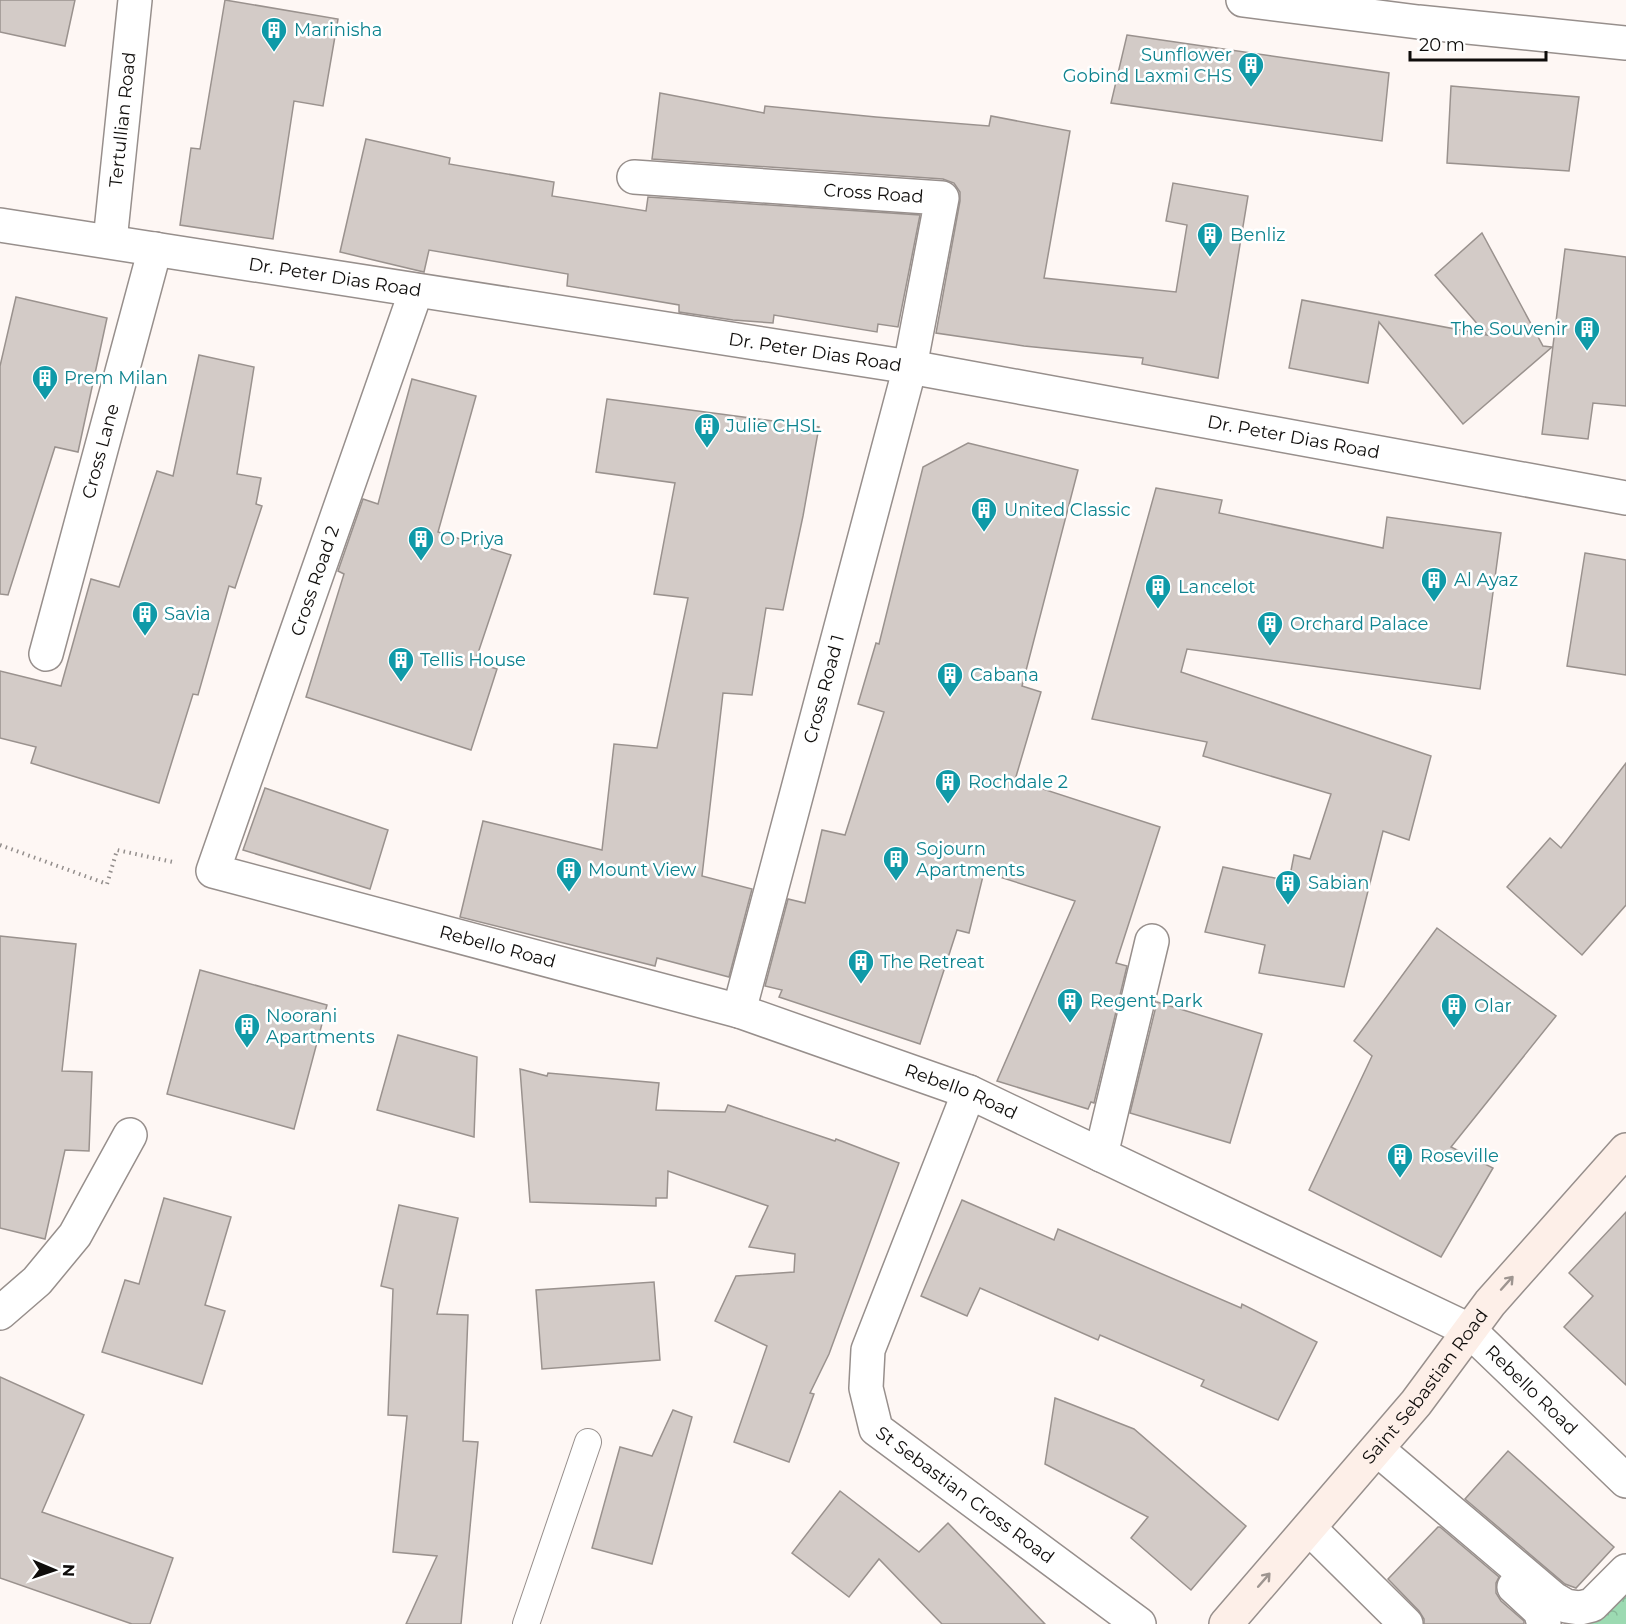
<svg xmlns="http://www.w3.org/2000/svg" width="1626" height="1624" font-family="Montserrat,sans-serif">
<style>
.park{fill:url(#park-crowns)}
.building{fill:#d3cbc7;stroke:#9a928e;stroke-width:1.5}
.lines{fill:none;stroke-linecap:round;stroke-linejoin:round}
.service-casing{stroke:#978f8c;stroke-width:28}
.minor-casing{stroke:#978f8c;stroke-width:36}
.secondary-casing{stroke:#978f8c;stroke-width:36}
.path{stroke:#938e8c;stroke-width:4;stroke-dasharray:1.5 4.5;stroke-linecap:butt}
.service{stroke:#fff;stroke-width:26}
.minor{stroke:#fff;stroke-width:33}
.secondary{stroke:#fdefe8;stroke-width:33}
.oneway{stroke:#9e9590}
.labels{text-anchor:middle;stroke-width:5;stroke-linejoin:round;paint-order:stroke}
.culture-label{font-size:18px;fill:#0d838f;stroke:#fff;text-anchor:start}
.street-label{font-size:18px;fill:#0f0d0b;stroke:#fff}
</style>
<defs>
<pattern id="park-crowns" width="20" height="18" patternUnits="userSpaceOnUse" patternTransform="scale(1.5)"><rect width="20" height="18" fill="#9cdab2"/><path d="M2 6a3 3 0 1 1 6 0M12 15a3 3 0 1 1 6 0" fill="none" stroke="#85ba98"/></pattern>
</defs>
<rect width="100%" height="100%" fill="#fef7f4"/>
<!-- park -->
<path class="park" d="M 1626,1587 L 1626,1624 L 1589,1624 Z"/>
<!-- building -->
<g class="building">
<path d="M 0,0 L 75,0 L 65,46 L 0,32 Z"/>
<path d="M 225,0 L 338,19 L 323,106 L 294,101 L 273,239 L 180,225 L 191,148 L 200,149 Z"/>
<path d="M 1127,35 L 1389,73 L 1382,141 L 1111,103 Z"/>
<path d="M 1451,86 L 1579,97 L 1569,171 L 1447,163 Z"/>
<path d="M 660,93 L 764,113 L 765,106 L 876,117 L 989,126 L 991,116 L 1070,131 L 1044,278 L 1176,292 L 1187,225 L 1166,221 L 1173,183 L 1248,196 L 1218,378 L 1142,364 L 1143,358 L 1024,346 L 936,333 L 960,201 L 960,192 L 954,183 L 943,179 L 652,159 Z"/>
<path d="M 366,139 L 450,158 L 449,164 L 554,182 L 552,196 L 646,211 L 648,197 L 920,215 L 898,327 L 878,324 L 877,332 L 774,315 L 773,323 L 733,320 L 679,312 L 679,305 L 567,286 L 568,274 L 429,250 L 424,272 L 340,252 Z"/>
<path d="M 1482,233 L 1543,346 L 1552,347 L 1463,424 L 1379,322 L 1368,383 L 1289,368 L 1302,300 L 1487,335 L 1435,275 Z"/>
<path d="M 1565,249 L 1626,257 L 1626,406 L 1593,403 L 1588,439 L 1542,434 Z"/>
<path d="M 16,297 L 107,318 L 78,452 L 55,447 L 8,595 L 0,594 L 0,366 Z"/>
<path d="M 199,355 L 254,367 L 237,474 L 261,478 L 256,504 L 262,506 L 235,588 L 229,586 L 198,695 L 193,694 L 159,803 L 31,763 L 36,747 L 0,738 L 0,671 L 61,686 L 91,579 L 119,587 L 157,471 L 173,476 Z"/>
<path d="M 412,379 L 476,396 L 438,532 L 511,555 L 475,662 L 497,669 L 471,750 L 306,697 L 344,574 L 338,571 L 363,499 L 378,504 Z"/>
<path d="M 607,399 L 819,427 L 803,516 L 783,610 L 766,608 L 752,695 L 723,693 L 702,876 L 752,889 L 729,977 L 657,958 L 655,966 L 460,917 L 483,821 L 602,850 L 614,744 L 657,748 L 688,598 L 654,594 L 675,483 L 596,472 Z"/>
<path d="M 968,443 L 1078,470 L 1022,686 L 1041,692 L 1015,780 L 1160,827 L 1116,963 L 1127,966 L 1094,1103 L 1091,1102 L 1088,1109 L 997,1081 L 1075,901 L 984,872 L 969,933 L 957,930 L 920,1044 L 779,997 L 782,990 L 765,986 L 788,899 L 805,903 L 822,830 L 845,835 L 884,712 L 858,704 L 876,643 L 879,644 L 923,467 Z"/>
<path d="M 1156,488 L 1222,500 L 1219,513 L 1383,548 L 1387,517 L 1501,533 L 1480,689 L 1187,649 L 1181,672 L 1431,756 L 1409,840 L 1383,831 L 1344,987 L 1259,973 L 1265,945 L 1205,932 L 1223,867 L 1289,881 L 1294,855 L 1310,859 L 1331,794 L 1203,756 L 1207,742 L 1092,719 Z"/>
<path d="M 1585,553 L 1626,560 L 1626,675 L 1567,666 Z"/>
<path d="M 1626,763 L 1626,905 L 1582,955 L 1507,887 L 1550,838 L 1561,848 Z"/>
<path d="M 265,788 L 388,830 L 370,889 L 243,850 Z"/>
<path d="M 1437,928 L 1556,1016 L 1451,1147 L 1493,1168 L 1441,1257 L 1309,1190 L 1372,1056 L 1354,1041 Z"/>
<path d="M 0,936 L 76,944 L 62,1071 L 92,1072 L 89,1151 L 65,1150 L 45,1239 L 0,1228 Z"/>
<path d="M 200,970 L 327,1005 L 294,1129 L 167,1094 Z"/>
<path d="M 1157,1002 L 1262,1034 L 1230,1143 L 1130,1113 Z"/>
<path d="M 398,1035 L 477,1057 L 474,1137 L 377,1110 Z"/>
<path d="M 520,1069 L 547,1076 L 548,1073 L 659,1083 L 656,1110 L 725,1112 L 728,1105 L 835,1141 L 836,1139 L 899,1163 L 829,1354 L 810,1393 L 814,1394 L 789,1462 L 734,1442 L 767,1346 L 715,1321 L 736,1276 L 794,1272 L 795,1254 L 749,1247 L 768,1206 L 668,1171 L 667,1198 L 656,1198 L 656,1206 L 530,1202 Z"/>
<path d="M 164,1198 L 231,1217 L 205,1305 L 225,1311 L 202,1384 L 102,1352 L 125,1280 L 139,1284 Z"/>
<path d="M 962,1200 L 1054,1240 L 1058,1229 L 1241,1308 L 1242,1304 L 1317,1342 L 1278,1420 L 1201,1386 L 1204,1380 L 1100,1335 L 1098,1340 L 980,1288 L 967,1316 L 921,1296 Z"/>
<path d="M 399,1205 L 458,1218 L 437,1314 L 468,1315 L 463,1441 L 478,1442 L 461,1624 L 406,1624 L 437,1556 L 393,1552 L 407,1416 L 388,1415 L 393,1289 L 381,1286 Z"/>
<path d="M 1626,1212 L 1626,1385 L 1564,1327 L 1593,1296 L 1569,1273 Z"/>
<path d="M 654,1282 L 660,1360 L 542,1369 L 536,1290 Z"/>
<path d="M 0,1377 L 84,1415 L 42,1512 L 173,1558 L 150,1624 L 132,1624 L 0,1578 Z"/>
<path d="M 1055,1398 L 1134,1429 L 1246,1526 L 1191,1590 L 1131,1538 L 1148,1517 L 1045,1464 Z"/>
<path d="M 673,1410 L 692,1417 L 652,1564 L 592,1548 L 620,1447 L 652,1456 Z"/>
<path d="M 1508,1451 L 1614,1547 L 1576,1588 L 1565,1584 L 1465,1499 Z"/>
<path d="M 840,1491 L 919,1552 L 948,1523 L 1045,1624 L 942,1624 L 879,1559 L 849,1597 L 792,1553 Z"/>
<path d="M 1438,1527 L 1440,1527 L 1499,1577 L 1496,1583 L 1496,1593 L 1501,1601 L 1524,1621 L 1524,1624 L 1424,1624 L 1424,1619 L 1419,1611 L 1388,1579 Z"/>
</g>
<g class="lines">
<!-- service casing -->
<g class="service-casing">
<path id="service" d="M 526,1624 L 588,1442"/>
</g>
<!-- minor casing -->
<g class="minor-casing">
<g id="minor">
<path d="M 1243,0 L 1418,22 L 1626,43"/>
<path id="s1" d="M 634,177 L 942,198 L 910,367 L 739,1011"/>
<path id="s2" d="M 0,225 L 910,367 L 1626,498"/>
<path id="s3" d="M 110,241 L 135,0"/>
<path id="s4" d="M 416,291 L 213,871 L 739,1011 L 969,1092 L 1469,1330 L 1626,1481"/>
<path id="s5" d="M 46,654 L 155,249"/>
<path id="s6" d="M 969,1092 L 868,1350 L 866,1388 L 876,1429 L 1139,1624"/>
<path d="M 1101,1155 L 1152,941"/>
<path d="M 0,1313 L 37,1281 L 75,1235 L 130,1135"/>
<path d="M 1377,1449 L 1554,1599 L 1566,1606 L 1580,1608 L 1592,1605 L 1626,1571"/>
<path d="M 1309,1528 L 1406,1624"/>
<path d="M 1514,1587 L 1540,1611 L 1544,1624"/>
</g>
</g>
<!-- secondary casing -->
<g class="secondary-casing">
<g id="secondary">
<path id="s7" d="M 1226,1624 L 1416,1403 L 1490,1303 L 1626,1150"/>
</g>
</g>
<!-- path -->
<path class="path" d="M 0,845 L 107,884 L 117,850 L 173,862"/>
<!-- service -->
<use href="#service" class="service"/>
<!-- minor -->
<use href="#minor" class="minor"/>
<!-- secondary -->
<use href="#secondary" class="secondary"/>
</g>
<!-- one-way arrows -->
<defs><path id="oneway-shaft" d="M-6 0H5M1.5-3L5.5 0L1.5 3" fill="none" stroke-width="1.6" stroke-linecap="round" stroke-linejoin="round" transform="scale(1.5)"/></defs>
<g class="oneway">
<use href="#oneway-shaft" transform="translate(1507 1283) rotate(-48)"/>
<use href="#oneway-shaft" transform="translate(1264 1580) rotate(-49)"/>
</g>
<!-- icons -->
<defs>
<g id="building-pin" transform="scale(1.35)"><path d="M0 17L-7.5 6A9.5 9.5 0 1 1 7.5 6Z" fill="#0f9aa8" stroke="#fff"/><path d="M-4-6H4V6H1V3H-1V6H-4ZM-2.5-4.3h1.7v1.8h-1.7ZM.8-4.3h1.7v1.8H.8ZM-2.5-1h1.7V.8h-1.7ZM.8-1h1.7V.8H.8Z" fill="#fff"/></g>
</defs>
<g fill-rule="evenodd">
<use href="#building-pin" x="274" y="30"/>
<use href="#building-pin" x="1251" y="65"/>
<use href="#building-pin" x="1210" y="235"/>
<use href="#building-pin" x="1587" y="329"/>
<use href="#building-pin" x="45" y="378"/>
<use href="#building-pin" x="707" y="426"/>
<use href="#building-pin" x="984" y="510"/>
<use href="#building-pin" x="421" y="539"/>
<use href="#building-pin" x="1434" y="580"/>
<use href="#building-pin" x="1158" y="587"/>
<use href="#building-pin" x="145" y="614"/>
<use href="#building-pin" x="1270" y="624"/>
<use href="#building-pin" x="401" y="660"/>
<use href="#building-pin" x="950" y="675"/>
<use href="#building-pin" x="948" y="782"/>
<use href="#building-pin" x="896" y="859"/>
<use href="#building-pin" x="569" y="870"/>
<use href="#building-pin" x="1288" y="883"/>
<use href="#building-pin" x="861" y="962"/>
<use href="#building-pin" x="1070" y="1001"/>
<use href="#building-pin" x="1454" y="1006"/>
<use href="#building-pin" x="247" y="1026"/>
<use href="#building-pin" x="1400" y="1156"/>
</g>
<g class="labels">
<!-- culture labels -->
<g class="culture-label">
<text x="294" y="36">Marinisha</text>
<text x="1232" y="61" text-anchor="end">Sunflower<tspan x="1232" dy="21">Gobind Laxmi CHS</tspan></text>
<text x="1230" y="241">Benliz</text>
<text x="1568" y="335" text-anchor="end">The Souvenir</text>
<text x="64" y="384">Prem Milan</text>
<text x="726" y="432">Julie CHSL</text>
<text x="1004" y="516">United Classic</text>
<text x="440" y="545">O Priya</text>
<text x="1454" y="586">Al Ayaz</text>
<text x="1178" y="593">Lancelot</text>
<text x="164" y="620">Savia</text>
<text x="1290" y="630">Orchard Palace</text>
<text x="420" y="666">Tellis House</text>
<text x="970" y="681">Cabana</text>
<text x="968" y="788">Rochdale 2</text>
<text x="916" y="855">Sojourn<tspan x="916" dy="21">Apartments</tspan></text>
<text x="588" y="876">Mount View</text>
<text x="1308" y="889">Sabian</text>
<text x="880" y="968">The Retreat</text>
<text x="1090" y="1007">Regent Park</text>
<text x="1474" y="1012">Olar</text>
<text x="266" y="1022">Noorani<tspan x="266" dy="21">Apartments</tspan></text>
<text x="1420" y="1162">Roseville</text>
</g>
<!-- street labels -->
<g class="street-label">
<text dy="6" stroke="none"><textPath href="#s3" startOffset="122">Tertullian Road</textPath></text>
<text dy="6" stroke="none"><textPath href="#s1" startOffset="240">Cross Road</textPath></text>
<text dy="6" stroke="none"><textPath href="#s2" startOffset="339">Dr. Peter Dias Road</textPath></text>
<text dy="6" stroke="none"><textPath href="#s2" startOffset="825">Dr. Peter Dias Road</textPath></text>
<text dy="6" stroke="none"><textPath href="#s2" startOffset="1311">Dr. Peter Dias Road</textPath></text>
<text dy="6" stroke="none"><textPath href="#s5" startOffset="210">Cross Lane</textPath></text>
<text transform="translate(315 581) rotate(-71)" y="6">Cross Road 2</text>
<text transform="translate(824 689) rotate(-75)" y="6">Cross Road 1</text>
<text dy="6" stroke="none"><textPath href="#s4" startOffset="909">Rebello Road</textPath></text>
<text dy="6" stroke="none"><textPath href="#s4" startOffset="1395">Rebello Road</textPath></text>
<text dy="6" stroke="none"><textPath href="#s7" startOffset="310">Saint Sebastian Road</textPath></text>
<text dy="6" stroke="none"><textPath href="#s4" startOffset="2043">Rebello Road</textPath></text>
<text dy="6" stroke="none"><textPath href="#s6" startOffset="468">St Sebastian Cross Road</textPath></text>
</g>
</g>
<!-- north arrow -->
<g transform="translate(54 1570) rotate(92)" stroke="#ffffff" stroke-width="4.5" paint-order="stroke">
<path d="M0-4.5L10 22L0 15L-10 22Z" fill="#0f0d0b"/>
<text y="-9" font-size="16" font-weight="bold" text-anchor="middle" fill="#0f0d0b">N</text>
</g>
<!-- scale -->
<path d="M1410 51v9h136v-9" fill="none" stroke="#0f0d0b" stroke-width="3"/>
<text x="1419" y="51" font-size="18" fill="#0f0d0b" stroke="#ffffff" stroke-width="4.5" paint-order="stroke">20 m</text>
</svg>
